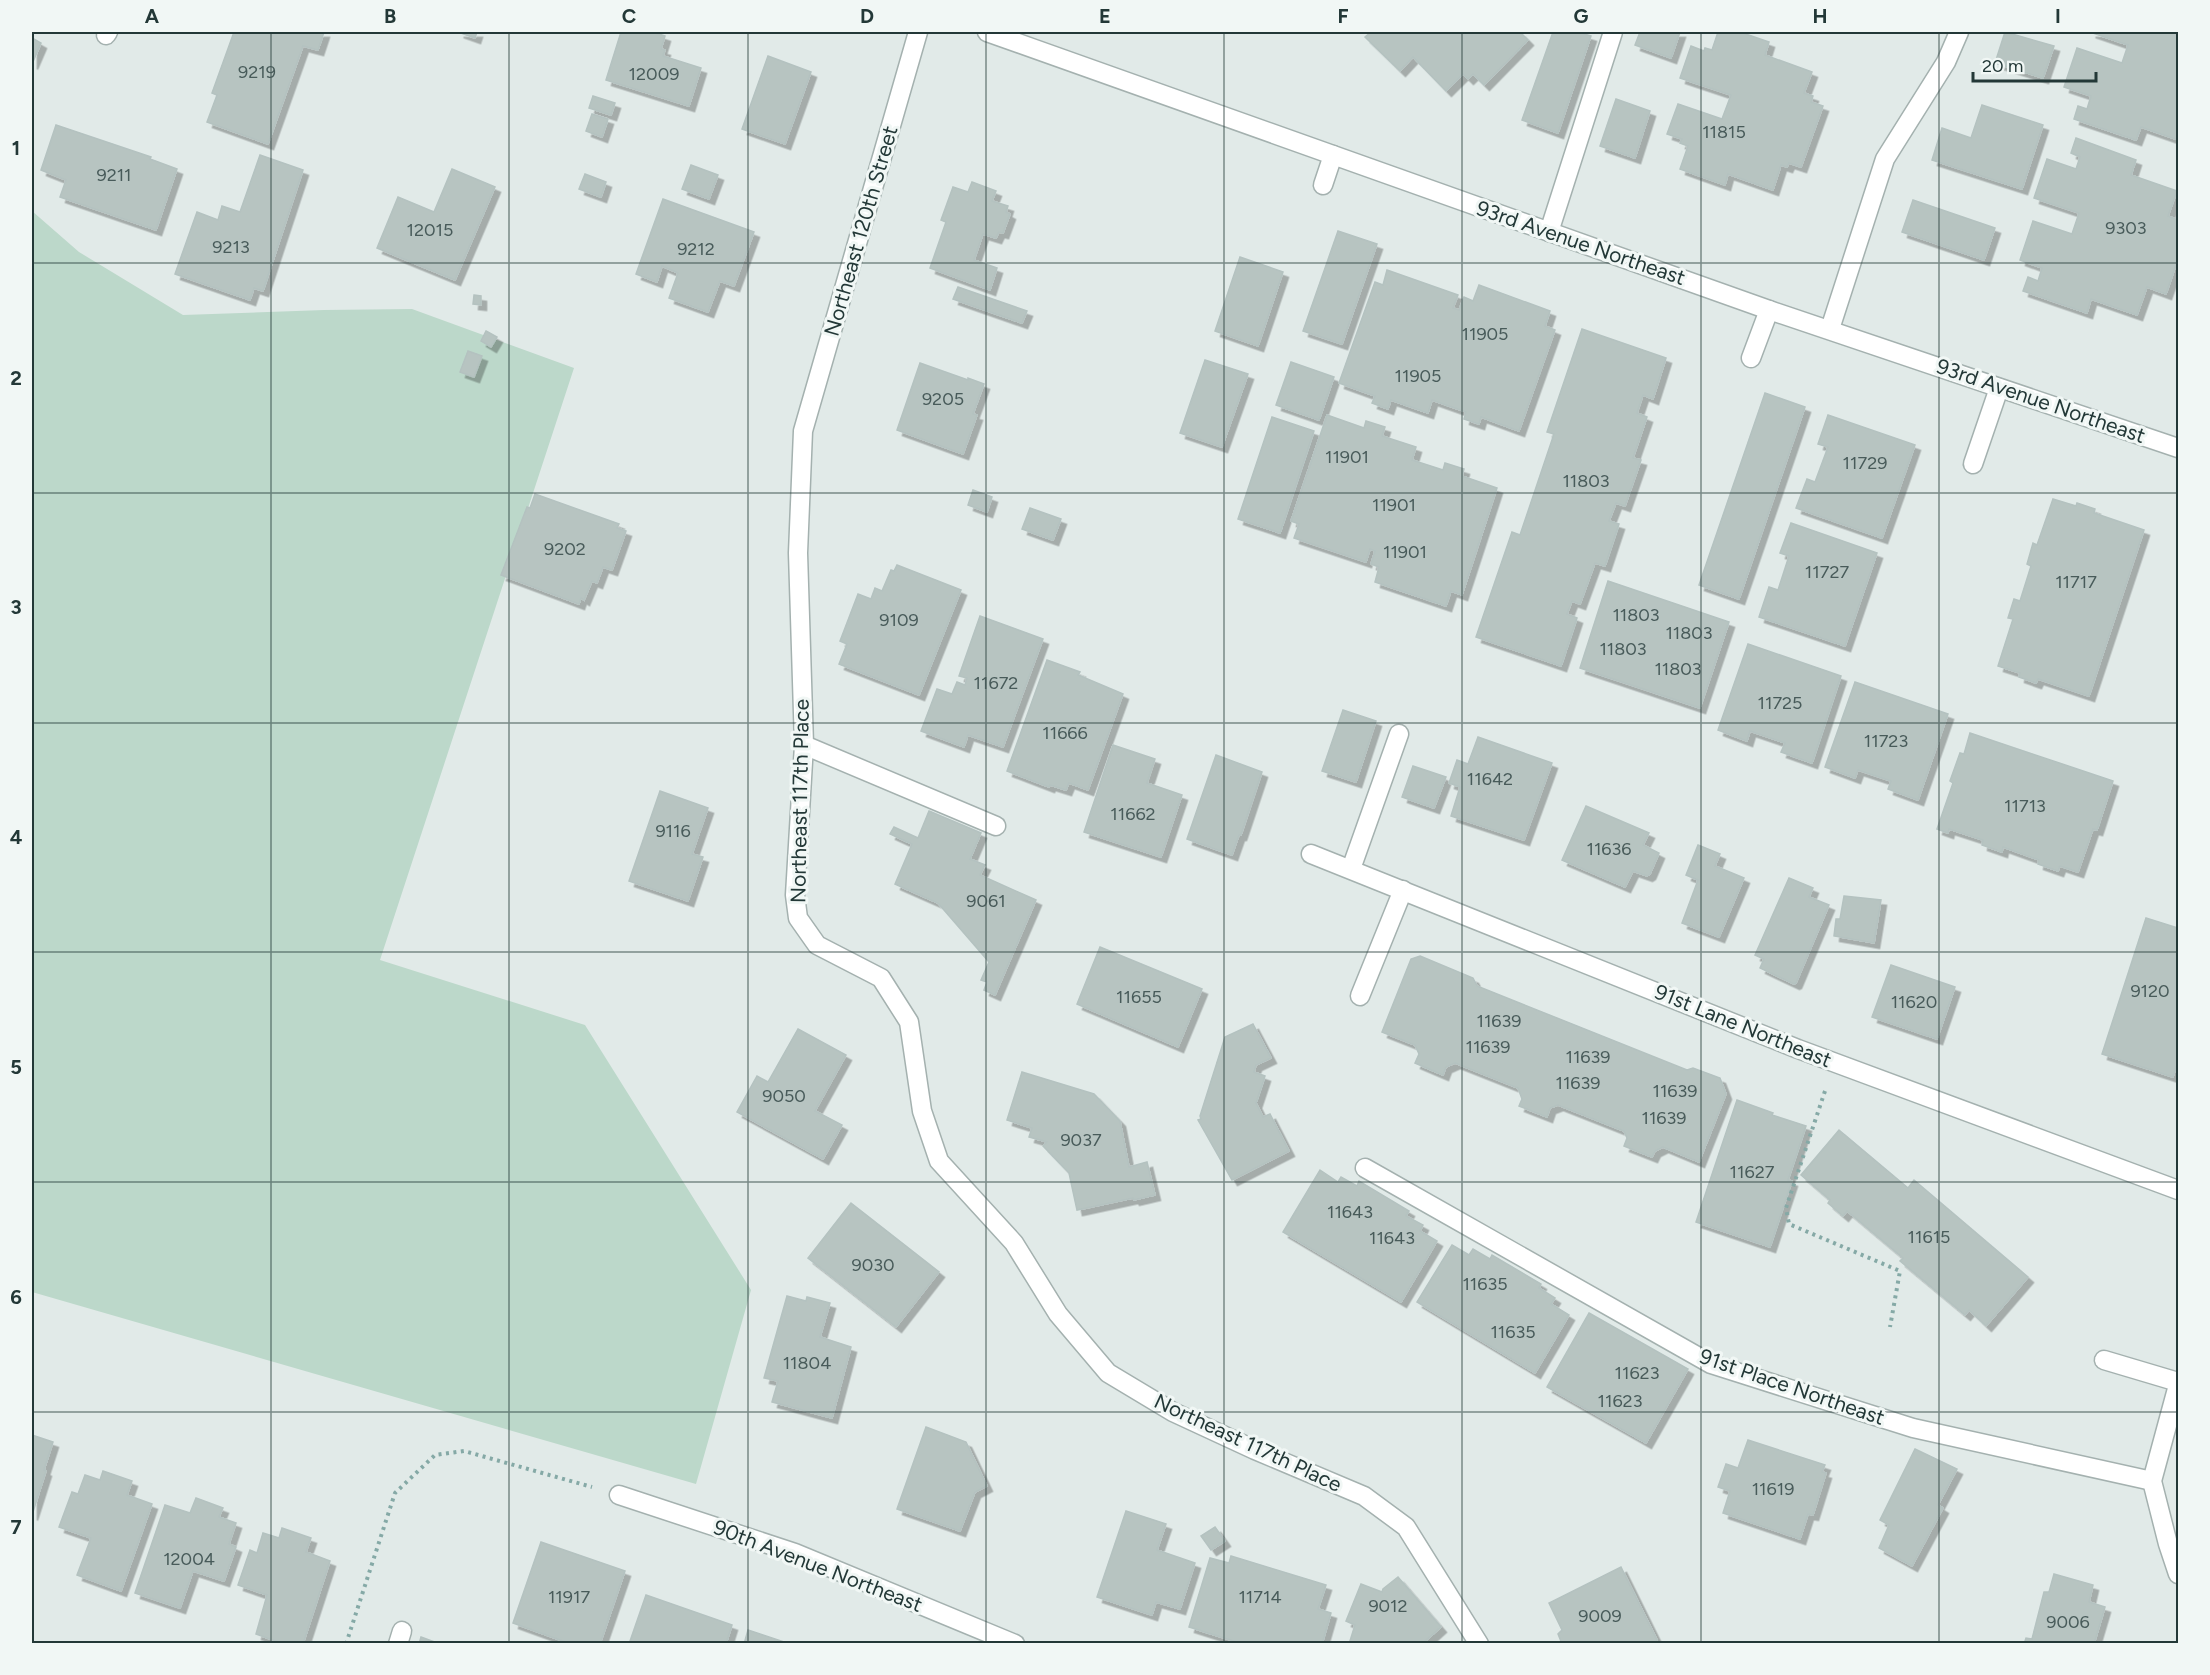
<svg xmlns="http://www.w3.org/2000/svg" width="2210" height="1675" font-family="Figtree,sans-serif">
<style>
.green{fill:#bcd8ca}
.building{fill:#b7c4c1;stroke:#b4c2c0;stroke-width:1.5;filter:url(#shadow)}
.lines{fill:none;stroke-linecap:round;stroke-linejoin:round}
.minor-casing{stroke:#a4b1af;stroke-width:21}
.path{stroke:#85a9a6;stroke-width:4;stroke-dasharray:3 4.5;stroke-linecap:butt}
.minor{stroke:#fff;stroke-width:18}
.grid{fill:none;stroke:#233837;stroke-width:1.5;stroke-opacity:0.55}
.labels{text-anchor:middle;stroke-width:6;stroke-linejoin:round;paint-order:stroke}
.number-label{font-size:18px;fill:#485b5a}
.street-label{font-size:21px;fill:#233837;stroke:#f1f7f5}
.neatline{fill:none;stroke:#233837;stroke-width:2}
.grid-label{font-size:20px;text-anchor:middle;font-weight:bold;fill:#233837}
</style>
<defs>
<filter id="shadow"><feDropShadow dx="5.5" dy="5.5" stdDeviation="0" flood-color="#0004"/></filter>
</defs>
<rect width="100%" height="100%" fill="#e1eae8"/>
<!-- green -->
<path class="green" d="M 32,211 L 79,252 L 183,315 L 324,310 L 412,309 L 574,368 L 380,960 L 585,1025 L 751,1290 L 696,1484 L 32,1292 Z"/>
<!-- building -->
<g class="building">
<path d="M 234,32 L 324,32 L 318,50 L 303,46 L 268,144 L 207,122 L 217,95 L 212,93 Z"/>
<path d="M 458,32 L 477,32 L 475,38 Z"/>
<path d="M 621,32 L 653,32 L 665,36 L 661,49 L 665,50 L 663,56 L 701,68 L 689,106 L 606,80 Z"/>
<path d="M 1371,32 L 1520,32 L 1528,40 L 1484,85 L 1473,74 L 1468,79 L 1463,74 L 1446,91 L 1413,57 L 1400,71 L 1365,37 Z"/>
<path d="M 1553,32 L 1578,32 L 1591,36 L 1558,133 L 1522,120 Z"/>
<path d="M 1640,32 L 1680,32 L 1671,58 L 1635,45 Z"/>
<path d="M 1718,32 L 1740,32 L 1769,42 L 1765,55 L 1812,72 L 1804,93 L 1813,96 L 1811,102 L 1823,106 L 1801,167 L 1789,163 L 1787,167 L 1781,165 L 1773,190 L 1728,174 L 1725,185 L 1680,169 L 1688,146 L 1680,143 L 1682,139 L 1667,134 L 1678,104 L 1722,119 L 1731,95 L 1680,78 L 1691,46 L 1704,51 L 1705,48 L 1712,50 Z"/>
<path d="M 2005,32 L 2054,46 L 2043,78 L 1995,63 Z"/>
<path d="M 2090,32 L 2178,32 L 2178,140 L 2141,127 L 2136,140 L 2074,119 L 2078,106 L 2087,109 L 2091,96 L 2064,87 L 2077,48 L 2122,63 L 2128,45 Z"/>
<path d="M 32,38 L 41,43 L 32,64 Z"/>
<path d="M 768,56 L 811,72 L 785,144 L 742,129 Z"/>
<path d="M 593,96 L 615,103 L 611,115 L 589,108 Z"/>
<path d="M 1616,99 L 1650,111 L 1635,158 L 1600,146 Z"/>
<path d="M 1982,105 L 2043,125 L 2022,189 L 1932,160 L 1942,128 L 1971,138 Z"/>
<path d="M 592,114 L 608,119 L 602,137 L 586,131 Z"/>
<path d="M 56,125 L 151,157 L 150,159 L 177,169 L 156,230 L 60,197 L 66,180 L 41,170 Z"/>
<path d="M 2076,138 L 2136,160 L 2131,175 L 2177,191 L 2168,216 L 2178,220 L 2178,259 L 2166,294 L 2147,287 L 2137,315 L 2091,299 L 2087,313 L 2023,291 L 2028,277 L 2038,281 L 2042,268 L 2020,260 L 2033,221 L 2072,234 L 2079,213 L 2034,198 L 2047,159 L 2076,169 L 2080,157 L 2071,153 Z"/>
<path d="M 260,155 L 303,170 L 263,291 L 254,288 L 250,300 L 175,274 L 197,212 L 218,220 L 222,206 L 240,212 Z"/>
<path d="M 691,165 L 718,175 L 709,199 L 682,189 Z"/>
<path d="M 452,169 L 495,187 L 455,280 L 377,248 L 398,197 L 434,212 Z"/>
<path d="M 585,174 L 606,182 L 601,197 L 579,189 Z"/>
<path d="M 972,182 L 996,191 L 992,201 L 1008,206 L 1006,212 L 1010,214 L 1003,233 L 999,232 L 996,238 L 983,234 L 974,260 L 997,268 L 990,290 L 930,268 L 946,222 L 941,220 L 953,187 L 968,192 Z"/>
<path d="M 663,199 L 754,232 L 734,286 L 720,281 L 708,312 L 669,298 L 678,273 L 662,266 L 657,282 L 636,274 Z"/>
<path d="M 1913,200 L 1995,228 L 1984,260 L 1902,232 Z"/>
<path d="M 1338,231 L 1377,244 L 1342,344 L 1303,331 Z"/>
<path d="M 1240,257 L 1283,272 L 1258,346 L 1215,331 Z"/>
<path d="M 1387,270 L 1458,295 L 1453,308 L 1459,310 L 1464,297 L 1473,301 L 1479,285 L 1550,311 L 1545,326 L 1555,330 L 1519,431 L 1481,417 L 1479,424 L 1464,419 L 1466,412 L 1432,400 L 1428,413 L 1391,400 L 1388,409 L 1372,403 L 1375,396 L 1339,383 L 1375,282 L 1383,285 Z"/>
<path d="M 958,287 L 1027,311 L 1022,323 L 953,299 Z"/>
<path d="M 474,295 L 481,296 L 481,305 L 473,304 Z"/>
<path d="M 1582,329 L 1666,358 L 1653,399 L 1643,395 L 1637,413 L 1647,417 L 1633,458 L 1641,460 L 1625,506 L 1616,503 L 1609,521 L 1619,524 L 1605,566 L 1595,563 L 1580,604 L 1572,601 L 1567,614 L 1577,618 L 1561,666 L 1476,637 L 1512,532 L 1520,535 L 1554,434 L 1547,432 Z"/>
<path d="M 486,331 L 497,337 L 491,347 L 481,341 Z"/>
<path d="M 468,351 L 482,356 L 474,377 L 460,372 Z"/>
<path d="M 1205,360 L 1248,374 L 1222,447 L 1180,433 Z"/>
<path d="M 1291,362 L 1334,377 L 1319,420 L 1276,405 Z"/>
<path d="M 920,363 L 968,380 L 968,378 L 984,384 L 973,414 L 977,415 L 963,454 L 897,430 Z"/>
<path d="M 1765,393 L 1805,407 L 1739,599 L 1699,585 Z"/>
<path d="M 1327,415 L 1364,428 L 1366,421 L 1385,427 L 1382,436 L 1416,447 L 1412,460 L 1443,470 L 1445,463 L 1464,469 L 1462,476 L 1497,488 L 1462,595 L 1451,591 L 1446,606 L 1375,582 L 1379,567 L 1371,564 L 1375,551 L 1370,549 L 1366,562 L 1294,538 L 1299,524 L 1291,521 Z"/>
<path d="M 1828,415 L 1915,445 L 1882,538 L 1796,508 L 1807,479 L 1815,482 L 1828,447 L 1818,444 Z"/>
<path d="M 1272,417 L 1314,431 L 1280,533 L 1238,519 Z"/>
<path d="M 973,490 L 992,497 L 987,512 L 968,505 Z"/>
<path d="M 535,494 L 619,524 L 617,528 L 626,531 L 612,570 L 603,567 L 597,583 L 592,581 L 584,600 L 581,598 L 579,604 L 501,575 L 527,507 L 530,508 Z"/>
<path d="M 2053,499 L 2076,506 L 2077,503 L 2095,509 L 2094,513 L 2144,530 L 2089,696 L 2038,679 L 2036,683 L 2019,677 L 2020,673 L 1998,666 L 2013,619 L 2008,618 L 2014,599 L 2020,601 L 2031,566 L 2027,564 L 2033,543 L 2037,545 Z"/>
<path d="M 1030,508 L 1061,519 L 1053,540 L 1022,529 Z"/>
<path d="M 1791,523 L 1877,553 L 1845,646 L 1759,617 L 1769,587 L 1778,590 L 1789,556 L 1780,553 Z"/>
<path d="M 897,565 L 961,590 L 919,695 L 839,664 L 847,644 L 840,641 L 858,594 L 871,599 L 875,588 L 882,591 L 891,570 L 894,571 Z"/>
<path d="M 1608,581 L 1729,622 L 1700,708 L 1580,668 Z"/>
<path d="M 980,616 L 1043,639 L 1003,747 L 968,735 L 964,747 L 921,731 L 937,689 L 952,694 L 957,682 L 965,685 L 967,678 L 959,676 Z"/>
<path d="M 1748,644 L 1841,676 L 1812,763 L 1781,752 L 1785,743 L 1750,731 L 1747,741 L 1718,730 Z"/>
<path d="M 1047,660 L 1080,672 L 1078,675 L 1123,694 L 1088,790 L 1069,783 L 1066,790 L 1050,785 L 1049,787 L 1007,771 Z"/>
<path d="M 1855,682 L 1948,714 L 1918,800 L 1888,789 L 1891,781 L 1858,770 L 1855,778 L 1825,767 Z"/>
<path d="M 1343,710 L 1376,721 L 1356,782 L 1322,771 Z"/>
<path d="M 1970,733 L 2113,781 L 2097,830 L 2093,829 L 2078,872 L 2060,866 L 2058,871 L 2038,864 L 2039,860 L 2003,847 L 2002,852 L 1982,845 L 1983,840 L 1949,829 L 1948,833 L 1937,829 L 1953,783 L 1950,781 L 1960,753 L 1964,754 Z"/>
<path d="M 1478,737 L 1552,763 L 1524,840 L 1451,816 L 1460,787 L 1449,783 L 1457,760 L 1468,764 Z"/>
<path d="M 1113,745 L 1155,759 L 1147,783 L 1182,795 L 1161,857 L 1084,832 Z"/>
<path d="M 1216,755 L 1262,772 L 1241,835 L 1239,835 L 1232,855 L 1187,839 Z"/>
<path d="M 1413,766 L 1446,777 L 1434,808 L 1402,797 Z"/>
<path d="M 660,791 L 708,808 L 692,854 L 703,857 L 688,901 L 629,881 Z"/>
<path d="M 1586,806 L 1649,833 L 1643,845 L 1659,853 L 1650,874 L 1647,876 L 1633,871 L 1625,887 L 1562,860 Z"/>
<path d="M 929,811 L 981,833 L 970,859 L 985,865 L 980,875 L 1036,900 L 995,995 L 984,990 L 987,982 L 981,980 L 989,962 L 938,903 L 895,884 L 912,844 L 890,834 L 894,827 L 918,838 Z"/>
<path d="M 1698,845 L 1720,854 L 1715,866 L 1744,878 L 1719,937 L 1682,923 L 1698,880 L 1686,875 Z"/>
<path d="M 1789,878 L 1813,888 L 1809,897 L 1829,905 L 1796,983 L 1794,984 L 1760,968 L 1764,959 L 1755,955 Z"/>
<path d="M 1844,896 L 1881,900 L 1874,943 L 1834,936 L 1836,919 L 1840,919 Z"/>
<path d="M 2146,918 L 2178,928 L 2178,1061 L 2173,1077 L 2102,1054 Z"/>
<path d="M 1100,947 L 1202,989 L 1178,1047 L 1077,1004 Z"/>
<path d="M 1420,956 L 1473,978 L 1477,986 L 1687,1070 L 1693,1068 L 1720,1078 L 1726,1094 L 1699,1162 L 1663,1147 L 1655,1151 L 1652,1157 L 1624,1146 L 1627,1138 L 1624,1131 L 1558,1105 L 1550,1108 L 1547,1117 L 1519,1106 L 1522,1099 L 1518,1088 L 1455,1063 L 1446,1067 L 1443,1075 L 1415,1063 L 1419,1054 L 1415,1045 L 1382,1032 L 1411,959 Z"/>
<path d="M 1891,965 L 1955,987 L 1937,1039 L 1872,1017 Z"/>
<path d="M 1253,1024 L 1271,1058 L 1256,1065 L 1254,1072 L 1265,1076 L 1256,1103 L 1263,1117 L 1270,1114 L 1289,1151 L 1232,1180 L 1198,1120 L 1201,1119 L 1200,1116 L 1225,1037 Z"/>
<path d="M 798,1029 L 846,1055 L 815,1111 L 842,1125 L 823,1159 L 737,1112 L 757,1076 L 768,1082 Z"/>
<path d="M 1022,1072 L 1094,1094 L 1120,1121 L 1129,1167 L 1147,1162 L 1155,1195 L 1134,1200 L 1133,1198 L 1077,1210 L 1069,1173 L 1043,1146 L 1047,1142 L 1029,1137 L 1032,1128 L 1007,1120 Z"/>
<path d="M 1737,1100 L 1773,1113 L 1772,1115 L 1806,1126 L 1788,1180 L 1792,1181 L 1770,1247 L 1696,1222 Z"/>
<path d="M 1839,1130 L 1908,1188 L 1914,1180 L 2028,1277 L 1986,1326 L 1969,1310 L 1965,1315 L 1900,1261 L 1903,1258 L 1847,1211 L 1843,1216 L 1828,1203 L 1830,1200 L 1801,1175 Z"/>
<path d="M 1320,1170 L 1338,1182 L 1341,1177 L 1357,1186 L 1359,1181 L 1409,1211 L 1406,1216 L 1423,1225 L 1420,1231 L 1437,1241 L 1401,1302 L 1283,1232 Z"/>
<path d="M 851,1203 L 939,1272 L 896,1327 L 808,1258 Z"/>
<path d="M 1452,1245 L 1469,1255 L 1473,1249 L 1490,1259 L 1492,1255 L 1541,1284 L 1539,1288 L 1555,1298 L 1551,1304 L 1569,1315 L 1535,1373 L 1417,1302 Z"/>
<path d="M 787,1296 L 806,1301 L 807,1297 L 830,1303 L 820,1337 L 851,1347 L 832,1418 L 772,1402 L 778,1381 L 764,1378 Z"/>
<path d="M 1589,1313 L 1688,1369 L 1646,1443 L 1547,1387 Z"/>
<path d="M 926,1427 L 966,1442 L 987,1486 L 975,1492 L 960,1531 L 897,1509 Z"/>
<path d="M 32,1435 L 53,1442 L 44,1470 L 46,1471 L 32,1515 Z"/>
<path d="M 1748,1440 L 1825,1465 L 1822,1472 L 1826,1473 L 1813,1515 L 1808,1514 L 1800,1539 L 1723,1513 L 1730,1491 L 1718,1487 L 1726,1464 L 1738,1468 Z"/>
<path d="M 1915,1449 L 1957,1469 L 1938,1505 L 1943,1508 L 1912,1566 L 1879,1548 L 1889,1525 L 1880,1520 Z"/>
<path d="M 103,1471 L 132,1481 L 127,1495 L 152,1504 L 121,1591 L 77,1575 L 91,1538 L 59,1527 L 72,1492 L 78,1494 L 85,1475 L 100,1480 Z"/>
<path d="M 196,1498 L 223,1508 L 219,1517 L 236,1523 L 229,1544 L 236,1547 L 224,1581 L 193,1571 L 180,1608 L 135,1593 L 165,1505 L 190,1513 Z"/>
<path d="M 1126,1511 L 1166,1524 L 1157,1550 L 1195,1563 L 1180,1609 L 1156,1602 L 1152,1615 L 1097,1597 Z"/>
<path d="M 1215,1527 L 1225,1541 L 1211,1550 L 1201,1536 Z"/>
<path d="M 282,1528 L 311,1538 L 306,1552 L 330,1561 L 303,1644 L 284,1644 L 256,1634 L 267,1595 L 238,1585 L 250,1550 L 257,1553 L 263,1533 L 279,1538 Z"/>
<path d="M 541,1542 L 625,1571 L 600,1644 L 571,1644 L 513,1623 Z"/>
<path d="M 1231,1556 L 1326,1585 L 1318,1609 L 1331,1613 L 1322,1644 L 1243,1644 L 1189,1627 L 1210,1558 L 1229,1563 Z"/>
<path d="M 1621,1567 L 1657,1640 L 1654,1644 L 1562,1644 L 1558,1634 L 1562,1630 L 1549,1603 Z"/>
<path d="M 2054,1574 L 2093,1585 L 2089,1602 L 2105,1607 L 2094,1644 L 2024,1644 L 2026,1638 L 2032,1639 L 2044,1592 L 2049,1592 Z"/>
<path d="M 1398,1577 L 1441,1627 L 1422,1644 L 1349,1644 L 1355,1625 L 1346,1621 L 1361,1584 L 1382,1592 L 1383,1589 Z"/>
<path d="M 646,1595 L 732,1625 L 726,1644 L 629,1644 Z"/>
<path d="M 748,1630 L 790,1644 L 744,1644 Z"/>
<path d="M 421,1637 L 440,1644 L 419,1644 Z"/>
</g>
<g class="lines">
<!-- minor casing -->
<g class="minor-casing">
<g id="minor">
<path d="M 918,32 L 803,431 L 798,553 L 804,745 L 795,895 L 798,918 L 817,945 L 881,978 L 909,1022 L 922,1111 L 939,1161 L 1014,1243 L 1058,1314 L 1108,1373 L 1173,1412 L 1255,1450 L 1364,1496 L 1406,1527 L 1479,1644"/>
<path d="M 987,32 L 1769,310 L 2178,448"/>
<path d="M 106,35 L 108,32"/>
<path d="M 1323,185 L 1333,155"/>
<path d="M 1549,232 L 1613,32"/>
<path d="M 1830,329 L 1885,159 L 1946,62 L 1959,32"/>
<path d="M 1751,358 L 1769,310"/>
<path d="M 1973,464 L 1999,388"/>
<path d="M 804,745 L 996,826"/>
<path d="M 1311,854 L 1798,1049 L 2178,1190"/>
<path d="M 1351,869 L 1399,734"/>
<path d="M 1360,996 L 1403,890"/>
<path d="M 1365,1168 L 1711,1364 L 1913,1428 L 2152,1481"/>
<path d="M 2104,1360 L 2178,1382"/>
<path d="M 2178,1385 L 2152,1481 L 2168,1544 L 2178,1574"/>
<path d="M 619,1495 L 795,1553 L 1015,1644"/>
<path d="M 398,1644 L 402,1631"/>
</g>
</g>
<!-- path -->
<g class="path">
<path d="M 1825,1091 L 1786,1208 L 1789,1224 L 1900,1271 L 1890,1327"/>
<path d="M 346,1644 L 395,1493 L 435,1455 L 464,1451 L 592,1487"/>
</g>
<!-- minor -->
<use href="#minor" class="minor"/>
</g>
<!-- grid -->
<path class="grid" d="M 271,32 L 271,1644M 509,32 L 509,1644M 748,32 L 748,1644M 986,32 L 986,1644M 1224,32 L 1224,1644M 1462,32 L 1462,1644M 1701,32 L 1701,1644M 1939,32 L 1939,1644M 32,263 L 2178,263M 32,493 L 2178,493M 32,723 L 2178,723M 32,952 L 2178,952M 32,1182 L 2178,1182M 32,1412 L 2178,1412"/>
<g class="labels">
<!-- number labels -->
<g class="number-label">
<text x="257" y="78">9219</text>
<text x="654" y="80">12009</text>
<text x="1724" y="138">11815</text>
<text x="114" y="181">9211</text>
<text x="2126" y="234">9303</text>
<text x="430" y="236">12015</text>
<text x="231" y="253">9213</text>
<text x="696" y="255">9212</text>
<text x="1485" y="340">11905</text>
<text x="1418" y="382">11905</text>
<text x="943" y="405">9205</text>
<text x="1347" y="463">11901</text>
<text x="1865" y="469">11729</text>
<text x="1586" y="487">11803</text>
<text x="1394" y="511">11901</text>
<text x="565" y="555">9202</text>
<text x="1405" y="558">11901</text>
<text x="1827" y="578">11727</text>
<text x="2076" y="588">11717</text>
<text x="1636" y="621">11803</text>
<text x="899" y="626">9109</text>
<text x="1689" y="639">11803</text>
<text x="1623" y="655">11803</text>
<text x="1678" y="675">11803</text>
<text x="996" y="689">11672</text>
<text x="1780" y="709">11725</text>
<text x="1065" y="739">11666</text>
<text x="1886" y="747">11723</text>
<text x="1490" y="785">11642</text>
<text x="2025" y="812">11713</text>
<text x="1133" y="820">11662</text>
<text x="673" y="837">9116</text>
<text x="1609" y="855">11636</text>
<text x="986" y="907">9061</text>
<text x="2150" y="997">9120</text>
<text x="1139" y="1003">11655</text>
<text x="1914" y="1008">11620</text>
<text x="1499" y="1027">11639</text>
<text x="1488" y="1053">11639</text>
<text x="1588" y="1063">11639</text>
<text x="1578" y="1089">11639</text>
<text x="1675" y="1097">11639</text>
<text x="784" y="1102">9050</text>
<text x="1664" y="1124">11639</text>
<text x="1081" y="1146">9037</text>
<text x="1752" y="1178">11627</text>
<text x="1350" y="1218">11643</text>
<text x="1929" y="1243">11615</text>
<text x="1392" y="1244">11643</text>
<text x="873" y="1271">9030</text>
<text x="1485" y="1290">11635</text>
<text x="1513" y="1338">11635</text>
<text x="807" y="1369">11804</text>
<text x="1637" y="1379">11623</text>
<text x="1620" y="1407">11623</text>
<text x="1773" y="1495">11619</text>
<text x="189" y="1565">12004</text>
<text x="569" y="1603">11917</text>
<text x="1260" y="1603">11714</text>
<text x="1388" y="1612">9012</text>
<text x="1600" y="1622">9009</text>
<text x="2068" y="1628">9006</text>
</g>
<!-- street labels -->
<g class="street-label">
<text transform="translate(861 231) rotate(-74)" y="7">Northeast 120th Street</text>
<text transform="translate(1581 243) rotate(19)" y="7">93rd Avenue Northeast</text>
<text transform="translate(2041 401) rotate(19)" y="7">93rd Avenue Northeast</text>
<text transform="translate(800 801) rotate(-89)" y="7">Northeast 117th Place</text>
<text transform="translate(1743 1026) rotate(22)" y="7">91st Lane Northeast</text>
<text transform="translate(1792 1387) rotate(19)" y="7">91st Place Northeast</text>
<text transform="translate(1248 1443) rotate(25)" y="7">Northeast 117th Place</text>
<text transform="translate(818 1566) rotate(21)" y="7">90th Avenue Northeast</text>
</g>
</g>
<!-- border -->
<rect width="2210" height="1675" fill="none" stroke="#f1f7f5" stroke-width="66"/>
<!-- scale -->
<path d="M1973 72v9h123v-9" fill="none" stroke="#233837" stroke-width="3"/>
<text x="1982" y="72" font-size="18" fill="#233837" stroke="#f1f7f5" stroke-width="4.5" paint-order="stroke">20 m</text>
<rect x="33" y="33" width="2144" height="1609" class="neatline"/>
<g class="grid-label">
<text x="152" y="23">A</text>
<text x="390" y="23">B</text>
<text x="629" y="23">C</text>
<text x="867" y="23">D</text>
<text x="1105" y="23">E</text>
<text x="1343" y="23">F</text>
<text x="1581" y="23">G</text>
<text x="1820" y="23">H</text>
<text x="2058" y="23">I</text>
<text x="16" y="155">1</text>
<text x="16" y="385">2</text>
<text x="16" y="614">3</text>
<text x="16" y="844">4</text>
<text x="16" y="1074">5</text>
<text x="16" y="1304">6</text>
<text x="16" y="1534">7</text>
</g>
</svg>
